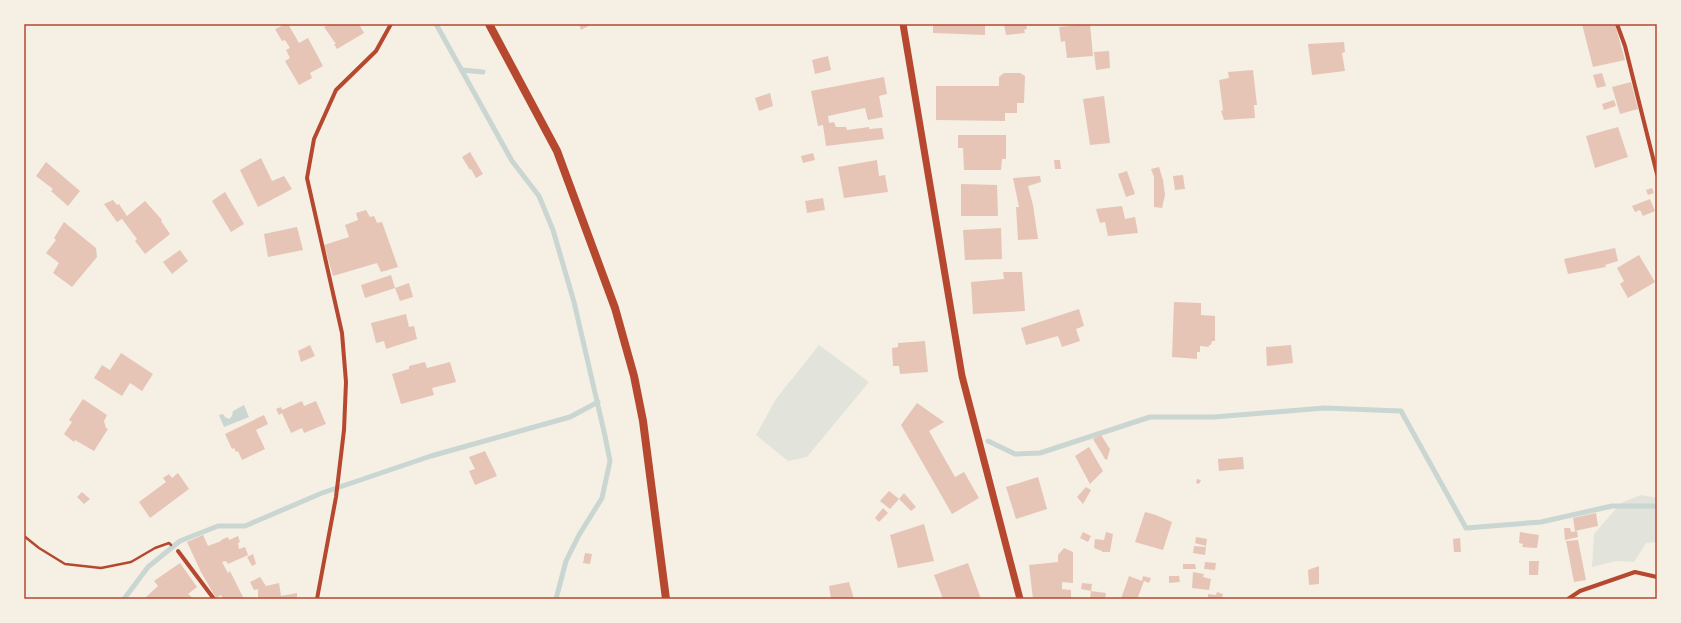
<svg xmlns="http://www.w3.org/2000/svg" width="1681" height="623" font-family="Quicksand,sans-serif">
<style>
.green{fill:#e2e4dc}
.water{fill:#c9d6d2}
.lines{fill:none;stroke-linecap:round;stroke-linejoin:round}
.stream{stroke:#c9d6d2;stroke-width:5}
.building{fill:#e6c5b7}
.path{stroke:#b5482f;stroke-width:2.5}
.minor{stroke:#b5482f;stroke-width:4}
.tertiary{stroke:#b5482f;stroke-width:7}
.secondary{stroke:#b5482f;stroke-width:8}
.neatline{fill:none;stroke:#b5482f;stroke-width:1.5}
</style>
<rect width="100%" height="100%" fill="#f6efe4"/>
<!-- green -->
<g class="green">
<path d="M 819,345 L 869,382 L 807,457 L 788,461 L 756,435 L 776,399 Z"/>
<path d="M 1641,495 L 1657,498 L 1657,542 L 1646,543 L 1634,562 L 1617,561 L 1592,567 L 1594,534 L 1621,503 Z"/>
</g>
<!-- water -->
<path class="water" d="M 244,405 L 249,417 L 224,427 L 219,415 L 223,414 L 225,417 L 229,419 L 232,416 L 233,411 Z"/>
<g class="lines">
<!-- stream -->
<g class="stream">
<path d="M 436,24 L 512,161 L 539,196 L 553,230 L 574,302 L 605,436 L 610,461 L 602,498 L 579,535 L 566,561 L 556,599"/>
<path d="M 462,70 L 483,72"/>
<path d="M 988,441 L 1015,454 L 1040,453 L 1150,417 L 1214,417 L 1324,408 L 1401,411 L 1466,528 L 1541,522 L 1612,506 L 1657,506"/>
<path d="M 124,599 L 148,567 L 180,541 L 218,526 L 245,526 L 322,493 L 431,456 L 570,417 L 598,402"/>
</g>
</g>
<!-- building -->
<g class="building">
<path d="M 286,24 L 288,24 L 299,43 L 308,38 L 323,66 L 310,73 L 312,78 L 299,85 L 285,61 L 290,58 L 286,50 L 290,48 L 285,40 L 282,41 L 275,29 Z"/>
<path d="M 330,24 L 359,24 L 364,33 L 337,49 L 334,44 L 336,44 L 324,27 Z"/>
<path d="M 579,24 L 592,24 L 581,30 Z"/>
<path d="M 933,24 L 985,24 L 985,35 L 933,33 Z"/>
<path d="M 1004,24 L 1026,24 L 1027,29 L 1024,30 L 1025,33 L 1006,35 Z"/>
<path d="M 1090,24 L 1093,56 L 1067,58 L 1065,41 L 1061,42 L 1059,27 Z"/>
<path d="M 1582,24 L 1615,24 L 1625,60 L 1593,67 Z"/>
<path d="M 1344,42 L 1345,52 L 1342,53 L 1345,71 L 1312,75 L 1308,44 Z"/>
<path d="M 1109,51 L 1110,68 L 1096,70 L 1094,52 Z"/>
<path d="M 828,56 L 831,70 L 815,74 L 812,60 Z"/>
<path d="M 1253,70 L 1257,105 L 1254,105 L 1255,118 L 1224,120 L 1221,111 L 1223,110 L 1219,80 L 1229,78 L 1228,72 Z"/>
<path d="M 1004,73 L 1020,73 L 1025,76 L 1024,103 L 1017,103 L 1017,113 L 1005,113 L 1005,121 L 936,120 L 936,86 L 999,86 L 999,77 Z"/>
<path d="M 1602,73 L 1606,86 L 1597,88 L 1593,75 Z"/>
<path d="M 884,77 L 887,94 L 879,96 L 883,117 L 868,120 L 865,108 L 828,116 L 829,123 L 834,122 L 836,127 L 846,127 L 847,130 L 869,127 L 869,129 L 882,128 L 884,139 L 826,146 L 823,125 L 818,126 L 811,91 Z"/>
<path d="M 1631,82 L 1638,109 L 1620,114 L 1612,87 Z"/>
<path d="M 770,93 L 773,106 L 759,111 L 755,98 Z"/>
<path d="M 1104,96 L 1110,143 L 1090,145 L 1083,99 Z"/>
<path d="M 1614,100 L 1616,106 L 1604,110 L 1602,104 Z"/>
<path d="M 1618,127 L 1628,157 L 1595,168 L 1586,136 Z"/>
<path d="M 958,135 L 1006,135 L 1006,159 L 1002,159 L 1001,170 L 964,170 L 963,148 L 958,148 Z"/>
<path d="M 470,152 L 483,174 L 476,178 L 471,169 L 470,170 L 462,157 Z"/>
<path d="M 813,153 L 815,160 L 803,163 L 801,156 Z"/>
<path d="M 261,158 L 272,181 L 284,176 L 292,189 L 258,207 L 240,170 Z"/>
<path d="M 877,160 L 879,176 L 885,175 L 888,192 L 844,198 L 838,167 Z"/>
<path d="M 1054,160 L 1060,160 L 1061,169 L 1055,169 Z"/>
<path d="M 46,162 L 80,191 L 68,206 L 51,191 L 53,189 L 36,176 Z"/>
<path d="M 1159,167 L 1163,180 L 1165,195 L 1162,208 L 1154,207 L 1154,177 L 1151,169 Z"/>
<path d="M 1127,171 L 1135,194 L 1126,197 L 1118,174 Z"/>
<path d="M 1183,175 L 1185,189 L 1175,190 L 1173,176 Z"/>
<path d="M 1040,176 L 1041,182 L 1028,186 L 1033,205 L 1038,239 L 1018,240 L 1016,207 L 1019,207 L 1013,178 Z"/>
<path d="M 961,184 L 997,185 L 998,216 L 961,216 Z"/>
<path d="M 1652,188 L 1654,193 L 1648,195 L 1646,190 Z"/>
<path d="M 225,192 L 244,224 L 231,232 L 212,201 Z"/>
<path d="M 823,198 L 825,210 L 807,213 L 805,201 Z"/>
<path d="M 1650,199 L 1655,211 L 1643,216 L 1640,210 L 1635,212 L 1632,206 Z"/>
<path d="M 113,200 L 117,205 L 119,204 L 127,216 L 145,201 L 162,220 L 161,221 L 170,234 L 145,254 L 135,241 L 137,239 L 122,219 L 117,222 L 104,204 Z"/>
<path d="M 1122,206 L 1125,219 L 1135,217 L 1138,233 L 1108,236 L 1105,222 L 1100,223 L 1096,209 Z"/>
<path d="M 366,210 L 370,217 L 374,216 L 377,223 L 382,222 L 398,267 L 381,272 L 377,263 L 333,276 L 324,245 L 349,237 L 345,225 L 358,220 L 356,213 Z"/>
<path d="M 64,222 L 96,248 L 97,257 L 72,287 L 53,273 L 59,263 L 46,253 L 56,240 L 54,238 Z"/>
<path d="M 297,227 L 303,250 L 268,257 L 264,234 Z"/>
<path d="M 1001,228 L 1002,259 L 965,260 L 963,230 Z"/>
<path d="M 1615,248 L 1618,261 L 1605,265 L 1606,267 L 1568,274 L 1564,259 Z"/>
<path d="M 180,250 L 188,261 L 172,274 L 163,262 Z"/>
<path d="M 1639,255 L 1655,282 L 1628,298 L 1620,284 L 1624,281 L 1617,268 Z"/>
<path d="M 1003,272 L 1022,272 L 1025,311 L 973,314 L 971,282 L 1004,279 Z"/>
<path d="M 391,275 L 395,288 L 365,298 L 361,285 Z"/>
<path d="M 409,283 L 413,297 L 400,301 L 395,288 Z"/>
<path d="M 1174,302 L 1201,303 L 1201,315 L 1215,316 L 1215,341 L 1212,341 L 1211,345 L 1209,345 L 1209,347 L 1200,346 L 1200,352 L 1197,352 L 1197,359 L 1172,357 Z"/>
<path d="M 1079,309 L 1084,326 L 1076,329 L 1080,341 L 1062,347 L 1058,336 L 1026,345 L 1021,328 Z"/>
<path d="M 406,314 L 409,327 L 414,326 L 417,339 L 386,349 L 384,341 L 376,343 L 371,323 Z"/>
<path d="M 925,341 L 928,372 L 900,374 L 899,366 L 893,366 L 892,348 L 898,347 L 898,343 Z"/>
<path d="M 310,345 L 315,356 L 301,362 L 298,351 Z"/>
<path d="M 1291,345 L 1293,363 L 1267,366 L 1266,347 Z"/>
<path d="M 121,353 L 153,374 L 142,391 L 130,383 L 122,396 L 94,378 L 102,365 L 110,370 Z"/>
<path d="M 425,362 L 427,368 L 450,362 L 456,382 L 432,388 L 434,395 L 401,404 L 392,374 L 409,369 L 409,366 Z"/>
<path d="M 83,399 L 107,415 L 104,421 L 106,428 L 108,429 L 94,451 L 75,440 L 74,442 L 64,434 L 72,422 L 69,420 Z"/>
<path d="M 302,401 L 304,406 L 316,401 L 326,424 L 304,433 L 302,428 L 291,433 L 282,413 L 279,415 L 276,409 L 281,407 L 282,410 Z"/>
<path d="M 917,403 L 944,422 L 929,431 L 955,477 L 964,472 L 979,498 L 952,514 L 901,425 Z"/>
<path d="M 264,415 L 268,424 L 256,430 L 265,449 L 242,460 L 238,451 L 236,452 L 234,448 L 232,449 L 225,434 Z"/>
<path d="M 1101,435 L 1110,449 L 1107,460 L 1105,459 L 1093,439 Z"/>
<path d="M 1089,447 L 1103,471 L 1090,484 L 1075,456 Z"/>
<path d="M 485,451 L 497,476 L 475,485 L 469,471 L 475,469 L 469,457 Z"/>
<path d="M 1243,457 L 1244,469 L 1219,471 L 1218,459 Z"/>
<path d="M 178,473 L 189,489 L 150,518 L 139,502 L 166,482 L 163,478 L 169,474 L 172,478 Z"/>
<path d="M 1038,477 L 1047,509 L 1016,519 L 1006,487 Z"/>
<path d="M 1197,479 L 1201,480 L 1199,484 L 1196,483 Z"/>
<path d="M 1086,487 L 1091,490 L 1083,504 L 1077,497 Z"/>
<path d="M 889,491 L 899,499 L 890,509 L 880,501 Z"/>
<path d="M 82,492 L 90,499 L 84,504 L 77,497 Z"/>
<path d="M 904,493 L 916,507 L 911,511 L 899,499 Z"/>
<path d="M 883,508 L 888,513 L 879,522 L 875,518 Z"/>
<path d="M 1145,512 L 1156,515 L 1172,522 L 1163,550 L 1135,542 Z"/>
<path d="M 1596,513 L 1598,526 L 1575,531 L 1573,518 Z"/>
<path d="M 924,524 L 934,561 L 898,568 L 890,535 Z"/>
<path d="M 1564,528 L 1570,528 L 1571,532 L 1577,531 L 1578,537 L 1565,540 Z"/>
<path d="M 1083,532 L 1091,536 L 1088,542 L 1080,538 Z"/>
<path d="M 1106,532 L 1113,534 L 1110,552 L 1102,552 L 1102,551 L 1094,548 L 1095,539 L 1104,540 Z"/>
<path d="M 1520,532 L 1539,535 L 1537,548 L 1522,547 L 1523,544 L 1519,543 Z"/>
<path d="M 203,535 L 208,546 L 221,541 L 221,540 L 228,537 L 229,540 L 238,536 L 240,542 L 238,543 L 239,549 L 245,547 L 248,555 L 228,564 L 226,561 L 222,562 L 228,573 L 230,571 L 244,599 L 223,599 L 221,595 L 216,598 L 201,572 L 187,542 Z"/>
<path d="M 1196,537 L 1207,539 L 1206,546 L 1195,543 Z"/>
<path d="M 1460,538 L 1461,552 L 1454,552 L 1453,539 Z"/>
<path d="M 1578,540 L 1586,580 L 1574,582 L 1566,541 Z"/>
<path d="M 1194,546 L 1206,547 L 1205,555 L 1193,553 Z"/>
<path d="M 1064,548 L 1073,552 L 1073,583 L 1062,582 L 1062,589 L 1071,590 L 1071,597 L 1077,599 L 1033,599 L 1029,565 L 1058,562 L 1058,555 Z"/>
<path d="M 585,553 L 592,554 L 590,564 L 583,563 Z"/>
<path d="M 253,554 L 256,564 L 252,566 L 247,557 Z"/>
<path d="M 1529,561 L 1539,561 L 1538,575 L 1529,575 Z"/>
<path d="M 1205,562 L 1216,563 L 1215,570 L 1204,569 Z"/>
<path d="M 180,563 L 197,587 L 188,594 L 194,599 L 144,599 L 158,586 L 154,581 Z"/>
<path d="M 968,563 L 981,599 L 943,599 L 934,575 Z"/>
<path d="M 1183,564 L 1195,564 L 1196,569 L 1183,569 Z"/>
<path d="M 1319,566 L 1319,584 L 1309,585 L 1308,570 Z"/>
<path d="M 1193,572 L 1204,574 L 1203,577 L 1211,579 L 1209,590 L 1192,588 Z"/>
<path d="M 1129,576 L 1142,581 L 1143,576 L 1151,578 L 1149,583 L 1144,581 L 1138,597 L 1143,599 L 1121,599 Z"/>
<path d="M 1169,576 L 1179,576 L 1180,582 L 1169,583 Z"/>
<path d="M 260,577 L 266,586 L 279,583 L 281,596 L 297,593 L 297,599 L 258,599 L 258,589 L 254,590 L 250,582 Z"/>
<path d="M 849,582 L 854,599 L 831,599 L 829,586 Z"/>
<path d="M 1082,583 L 1092,584 L 1091,591 L 1106,593 L 1105,599 L 1090,599 L 1091,591 L 1081,589 Z"/>
<path d="M 1217,592 L 1223,594 L 1222,599 L 1208,599 L 1208,594 L 1216,595 Z"/>
</g>
<g class="lines">
<!-- path -->
<path class="path" d="M 24,536 L 39,548 L 65,564 L 101,568 L 131,562 L 155,548 L 169,543 L 171,545"/>
<!-- minor -->
<g class="minor">
<path d="M 1617,24 L 1625,46 L 1657,174"/>
<path d="M 178,551 L 214,599"/>
<path d="M 317,599 L 336,497 L 344,430 L 346,382 L 342,333 L 307,178 L 314,139 L 336,90 L 376,51 L 391,24"/>
<path d="M 1568,599 L 1580,591 L 1635,572 L 1657,577"/>
</g>
<!-- tertiary -->
<path class="tertiary" d="M 903,24 L 962,376 L 1020,599"/>
<!-- secondary -->
<path class="secondary" d="M 489,24 L 557,151 L 615,308 L 634,376 L 643,421 L 666,599"/>
</g>
<!-- border -->
<rect width="1681" height="623" fill="none" stroke="#f6efe4" stroke-width="50"/>
<rect x="25" y="25" width="1631" height="573" class="neatline"/>
</svg>
